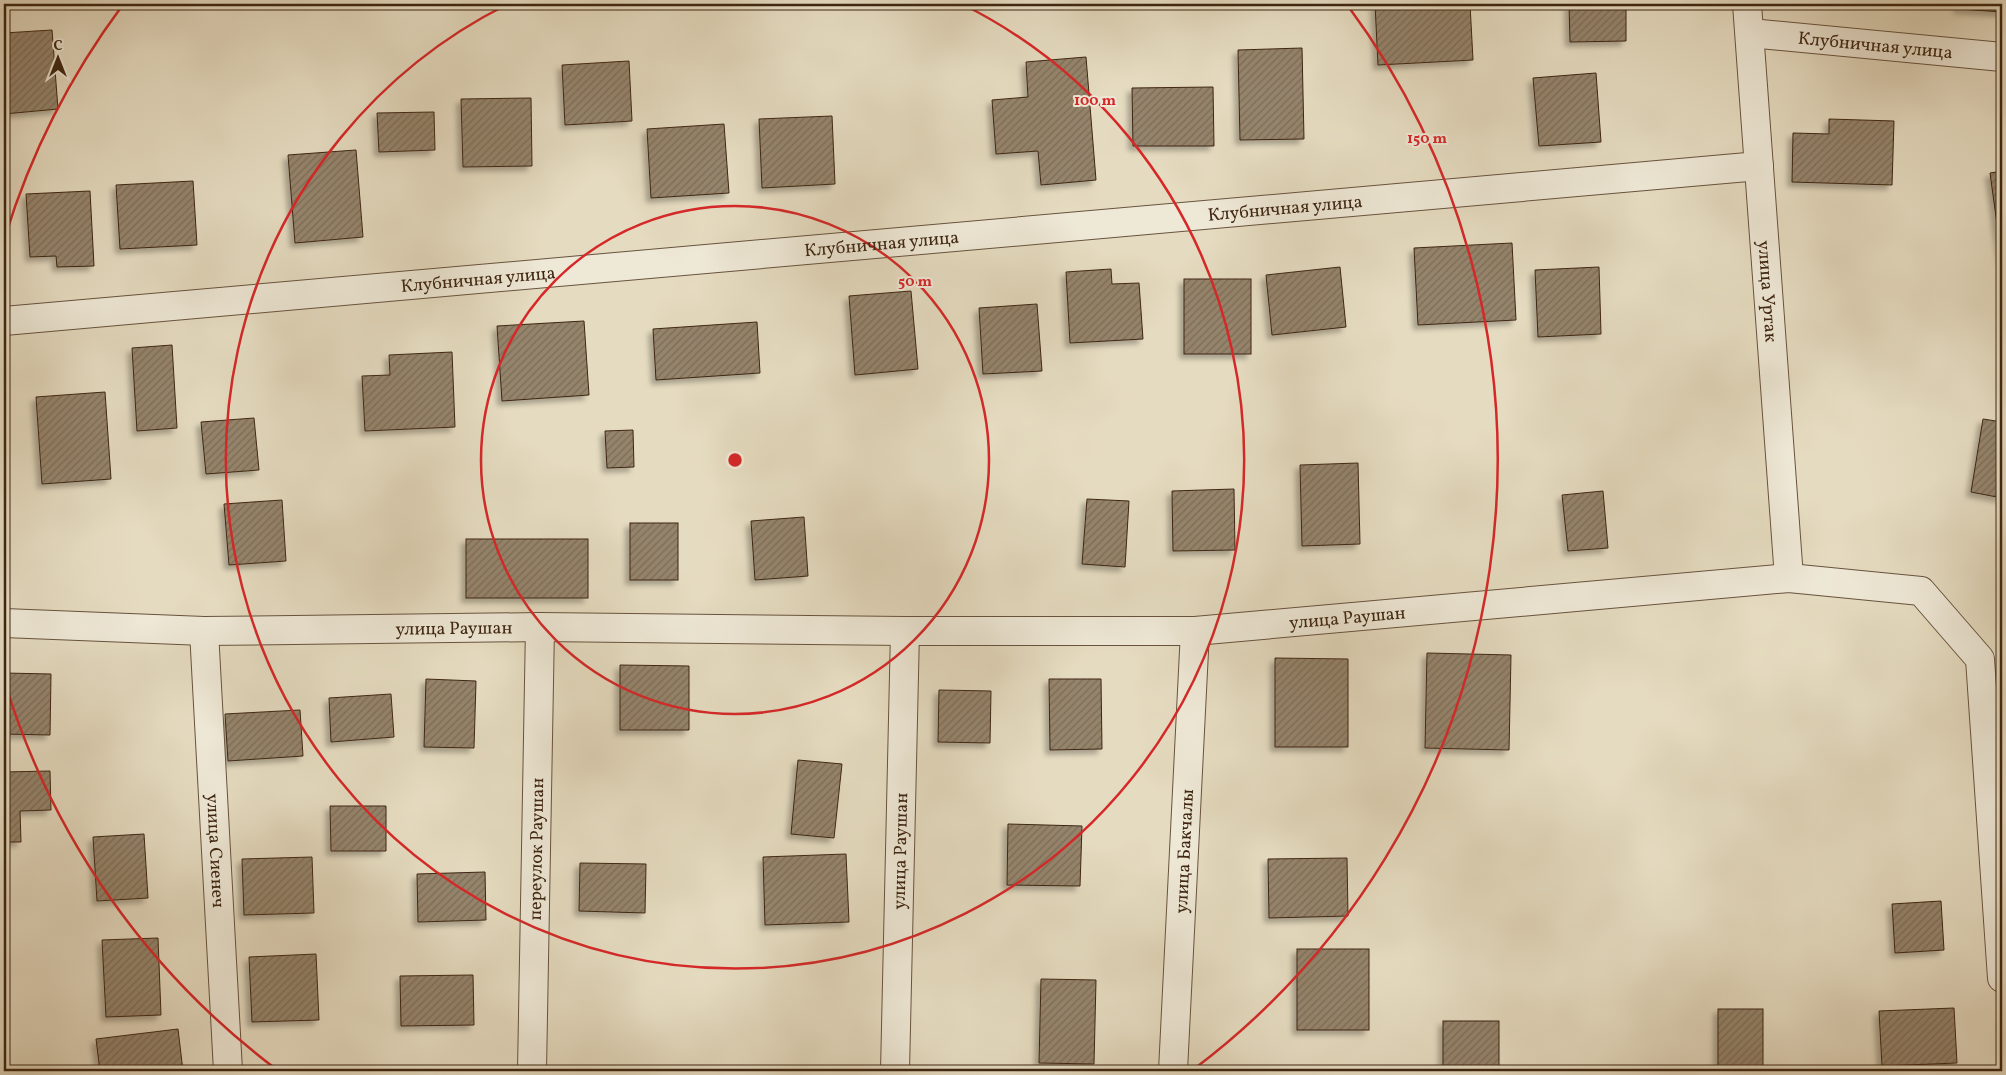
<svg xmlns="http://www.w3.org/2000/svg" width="2006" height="1075" font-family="Vollkorn,serif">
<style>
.building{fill:url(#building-hatch);stroke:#3e2612;filter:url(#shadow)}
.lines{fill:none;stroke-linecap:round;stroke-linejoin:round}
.minor-casing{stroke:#68533e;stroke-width:30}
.minor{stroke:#eee8d6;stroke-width:28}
.ring{fill:none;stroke:#d62828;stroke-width:2.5}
.labels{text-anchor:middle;stroke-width:4;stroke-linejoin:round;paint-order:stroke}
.street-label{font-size:18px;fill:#3e2612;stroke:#eee8d6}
.centre{fill:#d62828;stroke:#eee8d6;stroke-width:2.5}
.ring-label{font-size:15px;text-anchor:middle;font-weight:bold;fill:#d62828;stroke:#eee8d6;stroke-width:4;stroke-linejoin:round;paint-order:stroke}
</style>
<defs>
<pattern id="building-hatch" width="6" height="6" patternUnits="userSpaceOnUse" patternTransform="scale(1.25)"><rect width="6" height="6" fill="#95846c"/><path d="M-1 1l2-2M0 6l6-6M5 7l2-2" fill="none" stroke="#7b6c57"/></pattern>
<filter id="shadow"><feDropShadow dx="-4.5" dy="4.5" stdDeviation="2.5" flood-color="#0004"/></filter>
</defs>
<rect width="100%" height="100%" fill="#e5dbc0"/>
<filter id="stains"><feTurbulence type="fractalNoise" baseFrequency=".004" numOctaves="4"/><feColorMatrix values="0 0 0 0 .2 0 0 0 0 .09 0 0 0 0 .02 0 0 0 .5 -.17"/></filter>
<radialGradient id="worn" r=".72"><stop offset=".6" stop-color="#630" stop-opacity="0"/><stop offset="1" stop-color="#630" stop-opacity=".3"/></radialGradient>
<!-- building -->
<g class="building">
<path d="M 1375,4 L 1470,4 L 1473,60 L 1378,65 Z"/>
<path d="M 1569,4 L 1626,4 L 1626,41 L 1570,42 Z"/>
<path d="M 1958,4 L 2002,4 L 2002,12 L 1958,9 Z"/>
<path d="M 52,30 L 58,109 L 4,114 L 4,33 Z"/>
<path d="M 1302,48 L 1304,139 L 1240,140 L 1238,50 Z"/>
<path d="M 1086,57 L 1096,180 L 1041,185 L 1038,151 L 996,154 L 992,100 L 1028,97 L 1026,62 Z"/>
<path d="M 629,61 L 632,121 L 565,125 L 562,65 Z"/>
<path d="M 1596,73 L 1601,142 L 1539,146 L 1533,78 Z"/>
<path d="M 1213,87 L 1214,146 L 1133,146 L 1132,88 Z"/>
<path d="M 531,98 L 532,166 L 463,167 L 461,99 Z"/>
<path d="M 434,112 L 435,150 L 379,152 L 377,113 Z"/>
<path d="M 832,116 L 835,184 L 762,188 L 759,119 Z"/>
<path d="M 1829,119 L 1894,121 L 1892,185 L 1792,182 L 1793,133 L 1829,134 Z"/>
<path d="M 724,124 L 729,193 L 651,198 L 647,129 Z"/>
<path d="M 356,150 L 363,237 L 295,243 L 288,155 Z"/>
<path d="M 2002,171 L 2002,261 L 1990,173 Z"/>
<path d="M 193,181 L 197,245 L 120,249 L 116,185 Z"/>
<path d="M 90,191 L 94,266 L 57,267 L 56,256 L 30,257 L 26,194 Z"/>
<path d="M 1512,243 L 1516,320 L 1418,325 L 1414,248 Z"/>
<path d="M 1340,267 L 1346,327 L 1272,335 L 1266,275 Z"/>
<path d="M 1599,267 L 1601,334 L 1538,337 L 1535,270 Z"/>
<path d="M 1111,269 L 1112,284 L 1139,283 L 1143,339 L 1070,343 L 1066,272 Z"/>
<rect x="1184" y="279" width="67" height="75"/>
<path d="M 911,291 L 918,369 L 855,375 L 849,296 Z"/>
<path d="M 1037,304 L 1042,371 L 983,374 L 979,308 Z"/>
<path d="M 584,321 L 589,395 L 502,401 L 497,326 Z"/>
<path d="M 757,322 L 760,373 L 656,380 L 653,329 Z"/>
<path d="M 172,345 L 177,428 L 137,431 L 132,348 Z"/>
<path d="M 452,352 L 455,427 L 365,431 L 362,376 L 390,375 L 389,355 Z"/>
<path d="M 105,392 L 111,479 L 42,484 L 36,397 Z"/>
<path d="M 254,418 L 259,470 L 206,474 L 201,422 Z"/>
<path d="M 1983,419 L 2002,422 L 2002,498 L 1971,492 Z"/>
<path d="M 633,430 L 634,467 L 607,468 L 605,431 Z"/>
<path d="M 1358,463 L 1360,544 L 1302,546 L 1300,465 Z"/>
<path d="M 1234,489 L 1235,550 L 1173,551 L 1172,491 Z"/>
<path d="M 1603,491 L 1608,548 L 1568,551 L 1562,495 Z"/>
<path d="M 1087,499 L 1129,501 L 1125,567 L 1082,564 Z"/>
<path d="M 282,500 L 286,561 L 229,565 L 224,504 Z"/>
<path d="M 804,517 L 808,576 L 755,580 L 751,521 Z"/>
<rect x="630" y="523" width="48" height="57"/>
<rect x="466" y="539" width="122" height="59"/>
<path d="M 1427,653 L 1511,655 L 1509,750 L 1425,748 Z"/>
<path d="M 1275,658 L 1348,659 L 1348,747 L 1275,747 Z"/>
<path d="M 620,665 L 689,666 L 689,730 L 620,730 Z"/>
<path d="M 4,673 L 51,674 L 50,735 L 4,734 Z"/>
<path d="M 426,679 L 476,681 L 474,748 L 424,747 Z"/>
<path d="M 1049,679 L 1101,679 L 1102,749 L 1050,750 Z"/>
<path d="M 939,690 L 991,691 L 990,743 L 938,742 Z"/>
<path d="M 391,694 L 394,737 L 331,742 L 329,698 Z"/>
<path d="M 300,710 L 303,756 L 228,761 L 225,714 Z"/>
<path d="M 798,760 L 842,764 L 834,838 L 791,834 Z"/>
<path d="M 50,771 L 51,810 L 20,811 L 21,842 L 4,842 L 4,772 Z"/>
<path d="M 330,806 L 386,806 L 386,851 L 331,851 Z"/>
<path d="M 1008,824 L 1082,826 L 1080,886 L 1007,885 Z"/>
<path d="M 144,834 L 148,898 L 97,901 L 93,837 Z"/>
<path d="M 846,854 L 849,922 L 765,925 L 763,857 Z"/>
<path d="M 312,857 L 314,913 L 244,915 L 242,859 Z"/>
<path d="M 1347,858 L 1348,916 L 1269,918 L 1268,859 Z"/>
<path d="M 580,863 L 646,864 L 645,913 L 579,911 Z"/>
<path d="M 485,872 L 486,920 L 418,922 L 417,874 Z"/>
<path d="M 1941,901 L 1944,950 L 1895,953 L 1892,904 Z"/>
<path d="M 158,938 L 161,1015 L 106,1017 L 102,940 Z"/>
<rect x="1297" y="949" width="72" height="81"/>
<path d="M 316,954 L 319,1020 L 252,1022 L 249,957 Z"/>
<path d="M 473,975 L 474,1025 L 401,1026 L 400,976 Z"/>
<path d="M 1041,979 L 1096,980 L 1094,1064 L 1039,1063 Z"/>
<path d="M 1954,1008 L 1957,1063 L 1882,1066 L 1879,1011 Z"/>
<rect x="1718" y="1009" width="45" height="62"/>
<rect x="1443" y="1021" width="56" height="50"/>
<path d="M 178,1029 L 183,1071 L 100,1071 L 96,1039 Z"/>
</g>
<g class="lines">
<!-- minor casing -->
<g class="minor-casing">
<g id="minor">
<path id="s1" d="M 1747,4 L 1789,578"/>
<path id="s2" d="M 1750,33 L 2002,57"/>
<path id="s3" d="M 4,321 L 1759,166"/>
<path id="s4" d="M 4,623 L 204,631 L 540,627 L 905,631 L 1195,631 L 1789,578 L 1921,591 L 1980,659 L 2002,978"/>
<path id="s5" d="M 204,631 L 228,1071"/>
<path id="s6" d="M 532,1071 L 540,627"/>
<path id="s7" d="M 895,1071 L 905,631"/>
<path id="s8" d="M 1173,1071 L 1195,631"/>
</g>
</g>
<!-- minor -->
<use href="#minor" class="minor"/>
</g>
<!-- distance rings -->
<g class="ring">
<circle cx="735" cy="460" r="254"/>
<path d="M962 4A509 509 0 1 1 508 4"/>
<path d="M276 1069A763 763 0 0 1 5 683M5 237A763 763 0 0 1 122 6M1348 6A763 763 0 0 1 1194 1069"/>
</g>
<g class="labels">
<!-- street labels -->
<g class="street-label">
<text dy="6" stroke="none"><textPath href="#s2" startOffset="126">Клубничная улица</textPath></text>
<text dy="6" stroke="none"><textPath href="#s3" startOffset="1286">Клубничная улица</textPath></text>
<text dy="6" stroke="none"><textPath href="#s3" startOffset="881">Клубничная улица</textPath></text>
<text dy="6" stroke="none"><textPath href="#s3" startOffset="476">Клубничная улица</textPath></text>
<text dy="6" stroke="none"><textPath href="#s1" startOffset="288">улица Уртак</textPath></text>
<text dy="6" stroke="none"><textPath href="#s4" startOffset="1344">улица Раушан</textPath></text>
<text dy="6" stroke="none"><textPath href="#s4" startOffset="450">улица Раушан</textPath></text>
<text dy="6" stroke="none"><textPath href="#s6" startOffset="222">переулок Раушан</textPath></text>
<text dy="6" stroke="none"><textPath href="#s5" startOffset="220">улица Сиенеч</textPath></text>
<text dy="6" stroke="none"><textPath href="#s7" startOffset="220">улица Раушан</textPath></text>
<text dy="6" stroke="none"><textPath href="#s8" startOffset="220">улица Бакчалы</textPath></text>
</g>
</g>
<circle cx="735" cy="460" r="8" class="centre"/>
<g class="ring-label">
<text x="1095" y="105">100 m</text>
<text x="1427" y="143">150 m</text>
<text x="915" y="286">50 m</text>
</g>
<!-- margin -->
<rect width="2006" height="1075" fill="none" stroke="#e5dbc0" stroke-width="20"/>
<rect x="5" y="5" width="1996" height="1065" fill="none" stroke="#3e2612" stroke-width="2.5"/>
<rect x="10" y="10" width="1986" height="1055" fill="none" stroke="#3e2612"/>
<!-- north arrow -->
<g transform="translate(58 58)" stroke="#eee8d6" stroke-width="4" paint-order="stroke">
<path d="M0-4L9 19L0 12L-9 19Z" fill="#3e2612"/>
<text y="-8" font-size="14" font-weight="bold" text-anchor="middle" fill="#3e2612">С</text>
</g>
<rect width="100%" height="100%" filter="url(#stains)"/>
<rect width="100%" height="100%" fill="url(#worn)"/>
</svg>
